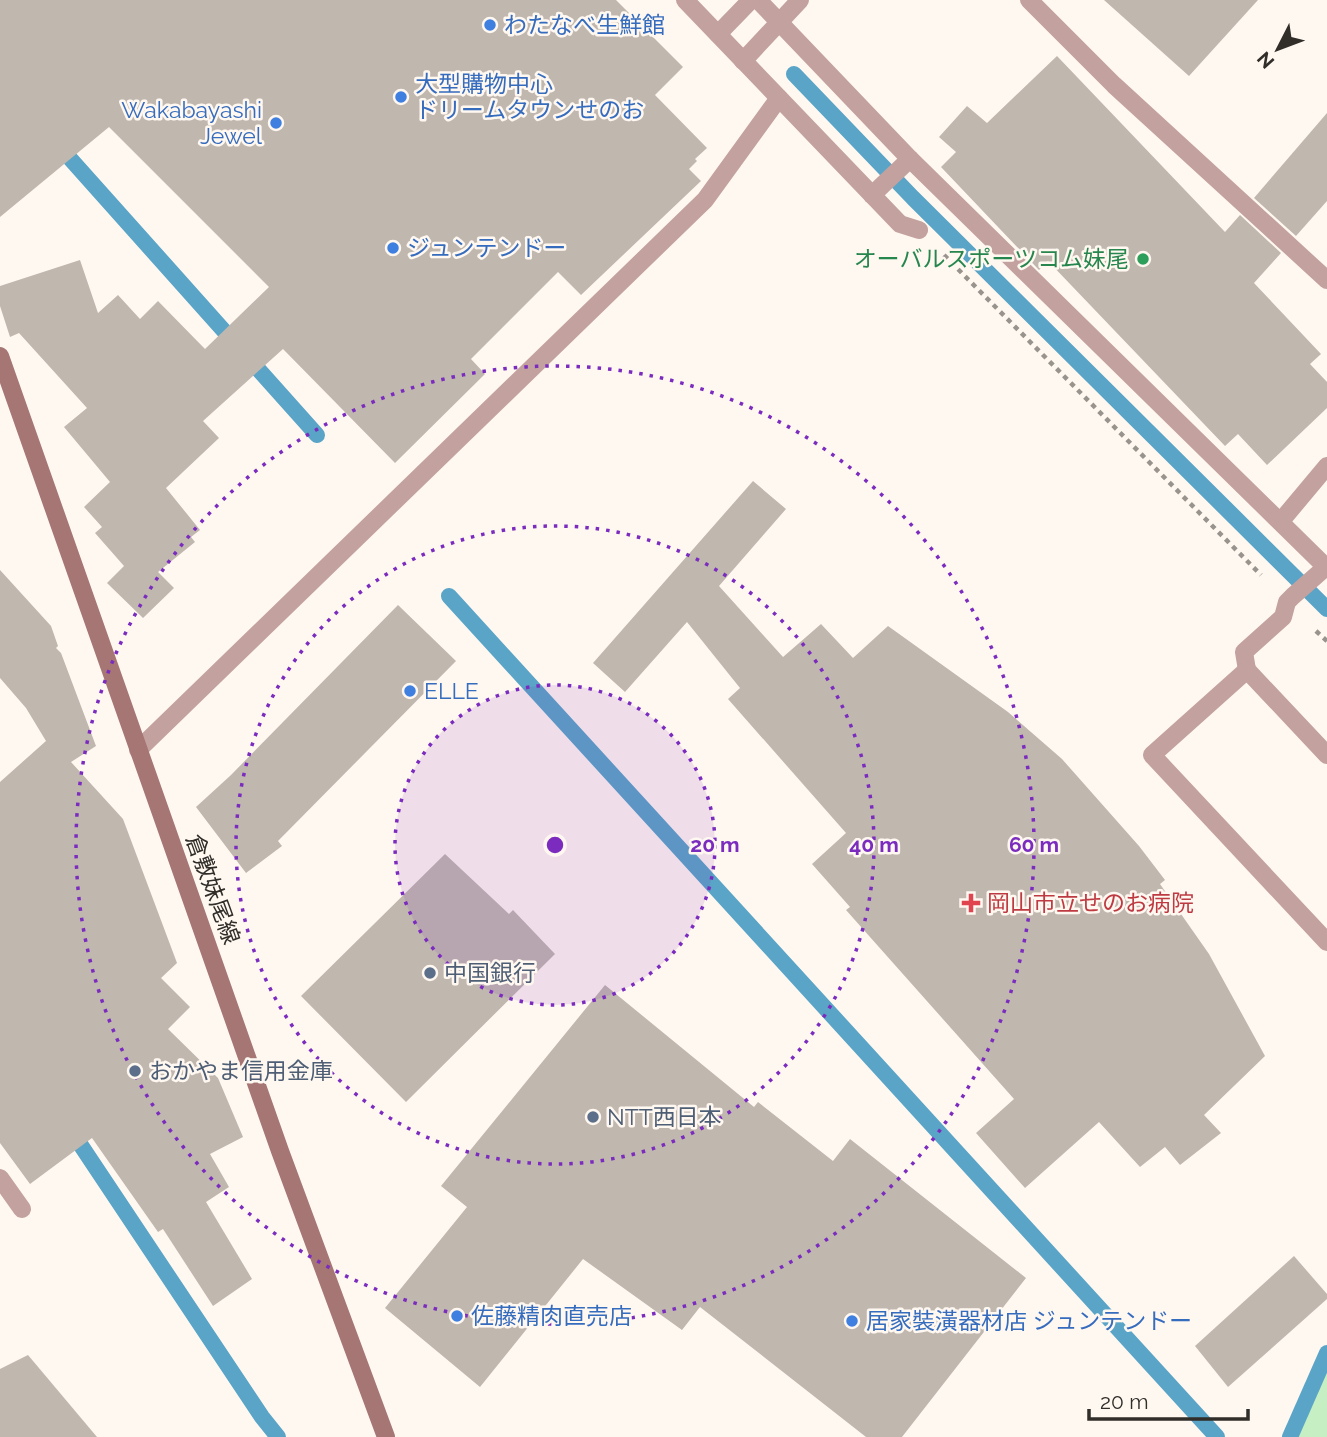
<svg xmlns="http://www.w3.org/2000/svg" width="1327" height="1437" font-family="Raleway,'Noto Sans JP',sans-serif">
<style>
.green{fill:#c7efc4}
.lines{fill:none;stroke-linecap:round;stroke-linejoin:round}
.stream{stroke:#59a4c7;stroke-width:16}
.building{fill:#c0b7af}
.path{stroke:#98938d;stroke-width:4.5;stroke-dasharray:5 5;stroke-linecap:butt}
.service{stroke:#c3a19f;stroke-width:18}
.minor{stroke:#c3a19f;stroke-width:18}
.secondary{stroke:#a67674;stroke-width:18}
.ring{fill:none;stroke:#7b2cbf;stroke-width:3.5;stroke-dasharray:3.5 7}
.shop-dot{fill:#3f7fe0;stroke:#fff8f1;stroke-width:2.5}
.leisure-dot{fill:#2e9e5b;stroke:#fff8f1;stroke-width:2.5}
.health-dot{fill:#e0444e;stroke:#fff8f1;stroke-width:2.5}
.service-dot{fill:#5c6f8a;stroke:#fff8f1;stroke-width:2.5}
.labels{text-anchor:middle;stroke-width:5;stroke-linejoin:round;paint-order:stroke}
.shop-label{font-size:23px;fill:#366cbe;stroke:#fff8f1;text-anchor:start}
.leisure-label{font-size:23px;fill:#27864d;stroke:#fff8f1;text-anchor:end}
.street-label{font-size:23px;fill:#312e2a;stroke:#fff8f1}
.health-label{font-size:23px;fill:#be3a42;stroke:#fff8f1;text-anchor:start}
.service-label{font-size:23px;fill:#4e5e75;stroke:#fff8f1;text-anchor:start}
.centre{fill:#7b2cbf;stroke:#fff8f1;stroke-width:3.5}
.ring-label{font-size:21px;text-anchor:middle;font-weight:bold;fill:#7b2cbf;stroke:#fff8f1;stroke-width:5;stroke-linejoin:round;paint-order:stroke}
</style>
<rect width="100%" height="100%" fill="#fff8f1"/>
<!-- green -->
<path class="green" d="M 1327,1367 L 1327,1437 L 1298,1437 Z"/>
<g class="lines">
<!-- stream -->
<g class="stream">
<path d="M 794,74 L 913,198 L 1327,609"/>
<path d="M 58,145 L 317,435"/>
<path d="M 449,596 L 1217,1437"/>
<path d="M 70,1129 L 262,1417 L 278,1437"/>
<path d="M 1290,1437 L 1327,1353"/>
</g>
</g>
<!-- building -->
<g class="building">
<path d="M 0,0 L 616,0 L 683,67 L 655,95 L 707,148 L 695,159 L 697,161 L 689,169 L 701,181 L 581,295 L 558,272 L 471,359 L 485,374 L 395,463 L 283,349 L 203,421 L 219,438 L 166,488 L 200,530 L 191,537 L 195,542 L 158,572 L 174,588 L 143,618 L 107,583 L 124,566 L 95,533 L 102,527 L 84,507 L 110,482 L 64,427 L 87,408 L 19,333 L 10,337 L 0,306 L 0,286 L 80,260 L 98,313 L 118,295 L 140,319 L 158,301 L 205,349 L 269,287 L 109,127 L 0,217 Z"/>
<path d="M 1104,0 L 1258,0 L 1189,76 Z"/>
<path d="M 1057,56 L 1225,232 L 1240,215 L 1281,253 L 1254,283 L 1321,354 L 1310,364 L 1327,382 L 1327,408 L 1267,465 L 1238,434 L 1225,446 L 1048,261 L 1039,270 L 941,167 L 956,152 L 939,137 L 967,106 L 987,123 Z"/>
<path d="M 1327,113 L 1327,201 L 1296,236 L 1254,198 Z"/>
<path d="M 753,481 L 786,509 L 719,586 L 783,657 L 821,624 L 853,658 L 888,626 L 1008,712 L 1062,759 L 1139,846 L 1165,880 L 1160,884 L 1209,954 L 1265,1056 L 1204,1115 L 1221,1133 L 1180,1165 L 1165,1147 L 1140,1167 L 1099,1122 L 1025,1188 L 976,1133 L 1014,1099 L 846,910 L 850,907 L 812,864 L 846,833 L 728,699 L 740,688 L 687,622 L 625,692 L 593,663 Z"/>
<path d="M 0,570 L 51,626 L 58,646 L 56,648 L 61,653 L 96,746 L 71,762 L 123,819 L 177,963 L 161,978 L 190,1007 L 168,1029 L 218,1078 L 243,1137 L 210,1154 L 229,1187 L 206,1202 L 252,1279 L 213,1306 L 163,1229 L 158,1232 L 92,1138 L 30,1184 L 0,1143 L 0,782 L 46,741 L 26,708 L 0,678 Z"/>
<path d="M 398,605 L 456,661 L 278,841 L 282,846 L 246,873 L 196,807 L 231,775 Z"/>
<path d="M 445,854 L 509,914 L 513,910 L 555,954 L 406,1102 L 301,996 Z"/>
<path d="M 605,985 L 754,1107 L 758,1102 L 833,1161 L 850,1139 L 1026,1278 L 902,1437 L 866,1437 L 700,1307 L 682,1330 L 583,1259 L 480,1387 L 385,1308 L 467,1207 L 441,1186 Z"/>
<path d="M 1294,1256 L 1327,1294 L 1327,1299 L 1228,1387 L 1195,1346 Z"/>
<path d="M 28,1355 L 97,1437 L 0,1437 L 0,1369 Z"/>
</g>
<g class="lines">
<!-- path -->
<g class="path">
<path d="M 944,255 L 1261,575"/>
<path d="M 1316,631 L 1327,641"/>
</g>
<!-- service -->
<g class="service">
<path d="M 1247,670 L 1244,652 L 1283,617 L 1287,602 L 1293,596 L 1326,567"/>
<path d="M 138,750 L 705,200 L 779,98"/>
<path d="M 1327,755 L 1247,670 L 1152,755 L 1327,942"/>
</g>
<!-- minor -->
<g class="minor">
<path d="M 685,0 L 900,224 L 919,230"/>
<path d="M 758,0 L 910,159 L 1327,568"/>
<path d="M 1029,0 L 1114,85 L 1327,280"/>
<path d="M 718,34 L 751,0"/>
<path d="M 743,61 L 800,0"/>
<path d="M 872,195 L 910,159"/>
<path d="M 1281,521 L 1327,466"/>
<path d="M 0,1178 L 22,1209"/>
</g>
<!-- secondary -->
<path class="secondary" d="M 0,356 L 280,1151 L 386,1437"/>
</g>
<!-- distance rings -->
<circle cx="555" cy="845" r="160" fill="#7b2cbf" fill-opacity=".12"/>
<g class="ring">
<circle cx="555" cy="845" r="160"/>
<circle cx="555" cy="845" r="319"/>
<circle cx="555" cy="845" r="479"/>
</g>
<!-- markers -->
<g class="shop-dot">
<circle cx="490" cy="25" r="7"/>
<circle cx="401" cy="97" r="7"/>
<circle cx="276" cy="123" r="7"/>
<circle cx="393" cy="248" r="7"/>
<circle cx="410" cy="691" r="7"/>
<circle cx="457" cy="1316" r="7"/>
<circle cx="852" cy="1321" r="7"/>
</g>
<circle class="leisure-dot" cx="1143" cy="259" r="7"/>
<path class="health-dot" d="M967.5 892.5h7v7h7v7h-7v7h-7v-7h-7v-7h7z"/>
<g class="service-dot">
<circle cx="430" cy="973" r="7"/>
<circle cx="135" cy="1071" r="7"/>
<circle cx="593" cy="1117" r="7"/>
</g>
<g class="labels">
<!-- shop labels -->
<g class="shop-label">
<text x="504" y="33">わたなべ生鮮館</text>
<text x="415" y="92">大型購物中心<tspan x="415" dy="26">ドリームタウンせのお</tspan></text>
<text x="262" y="118" text-anchor="end">Wakabayashi<tspan x="262" dy="26">Jewel</tspan></text>
<text x="407" y="256">ジュンテンドー</text>
<text x="424" y="699">ELLE</text>
<text x="471" y="1324">佐藤精肉直売店</text>
<text x="866" y="1329">居家裝潢器材店 ジュンテンドー</text>
</g>
<!-- leisure labels -->
<g class="leisure-label">
<text x="1129" y="267">オーバルスポーツコム妹尾</text>
</g>
<!-- street labels -->
<g class="street-label">
<text transform="translate(213 889) rotate(70)" y="8">倉敷妹尾線</text>
</g>
<!-- health labels -->
<g class="health-label">
<text x="987" y="911">岡山市立せのお病院</text>
</g>
<!-- service labels -->
<g class="service-label">
<text x="444" y="981">中国銀行</text>
<text x="149" y="1079">おかやま信用金庫</text>
<text x="607" y="1125">NTT西日本</text>
</g>
</g>
<circle cx="555" cy="845" r="10" class="centre"/>
<g class="ring-label">
<text x="715" y="852">20 m</text>
<text x="874" y="852">40 m</text>
<text x="1034" y="852">60 m</text>
</g>
<!-- north arrow -->
<g transform="translate(1278 49) rotate(228)" stroke="#fff8f1" stroke-width="5" paint-order="stroke">
<path d="M0-5L12 26L0 18L-12 26Z" fill="#312e2a"/>
<text y="-10" font-size="19" font-weight="bold" text-anchor="middle" fill="#312e2a">N</text>
</g>
<!-- scale -->
<path d="M1089 1409v10h159v-10" fill="none" stroke="#312e2a" stroke-width="3.5"/>
<text x="1100" y="1409" font-size="21" fill="#312e2a" stroke="#fff8f1" stroke-width="5" paint-order="stroke">20 m</text>
</svg>
